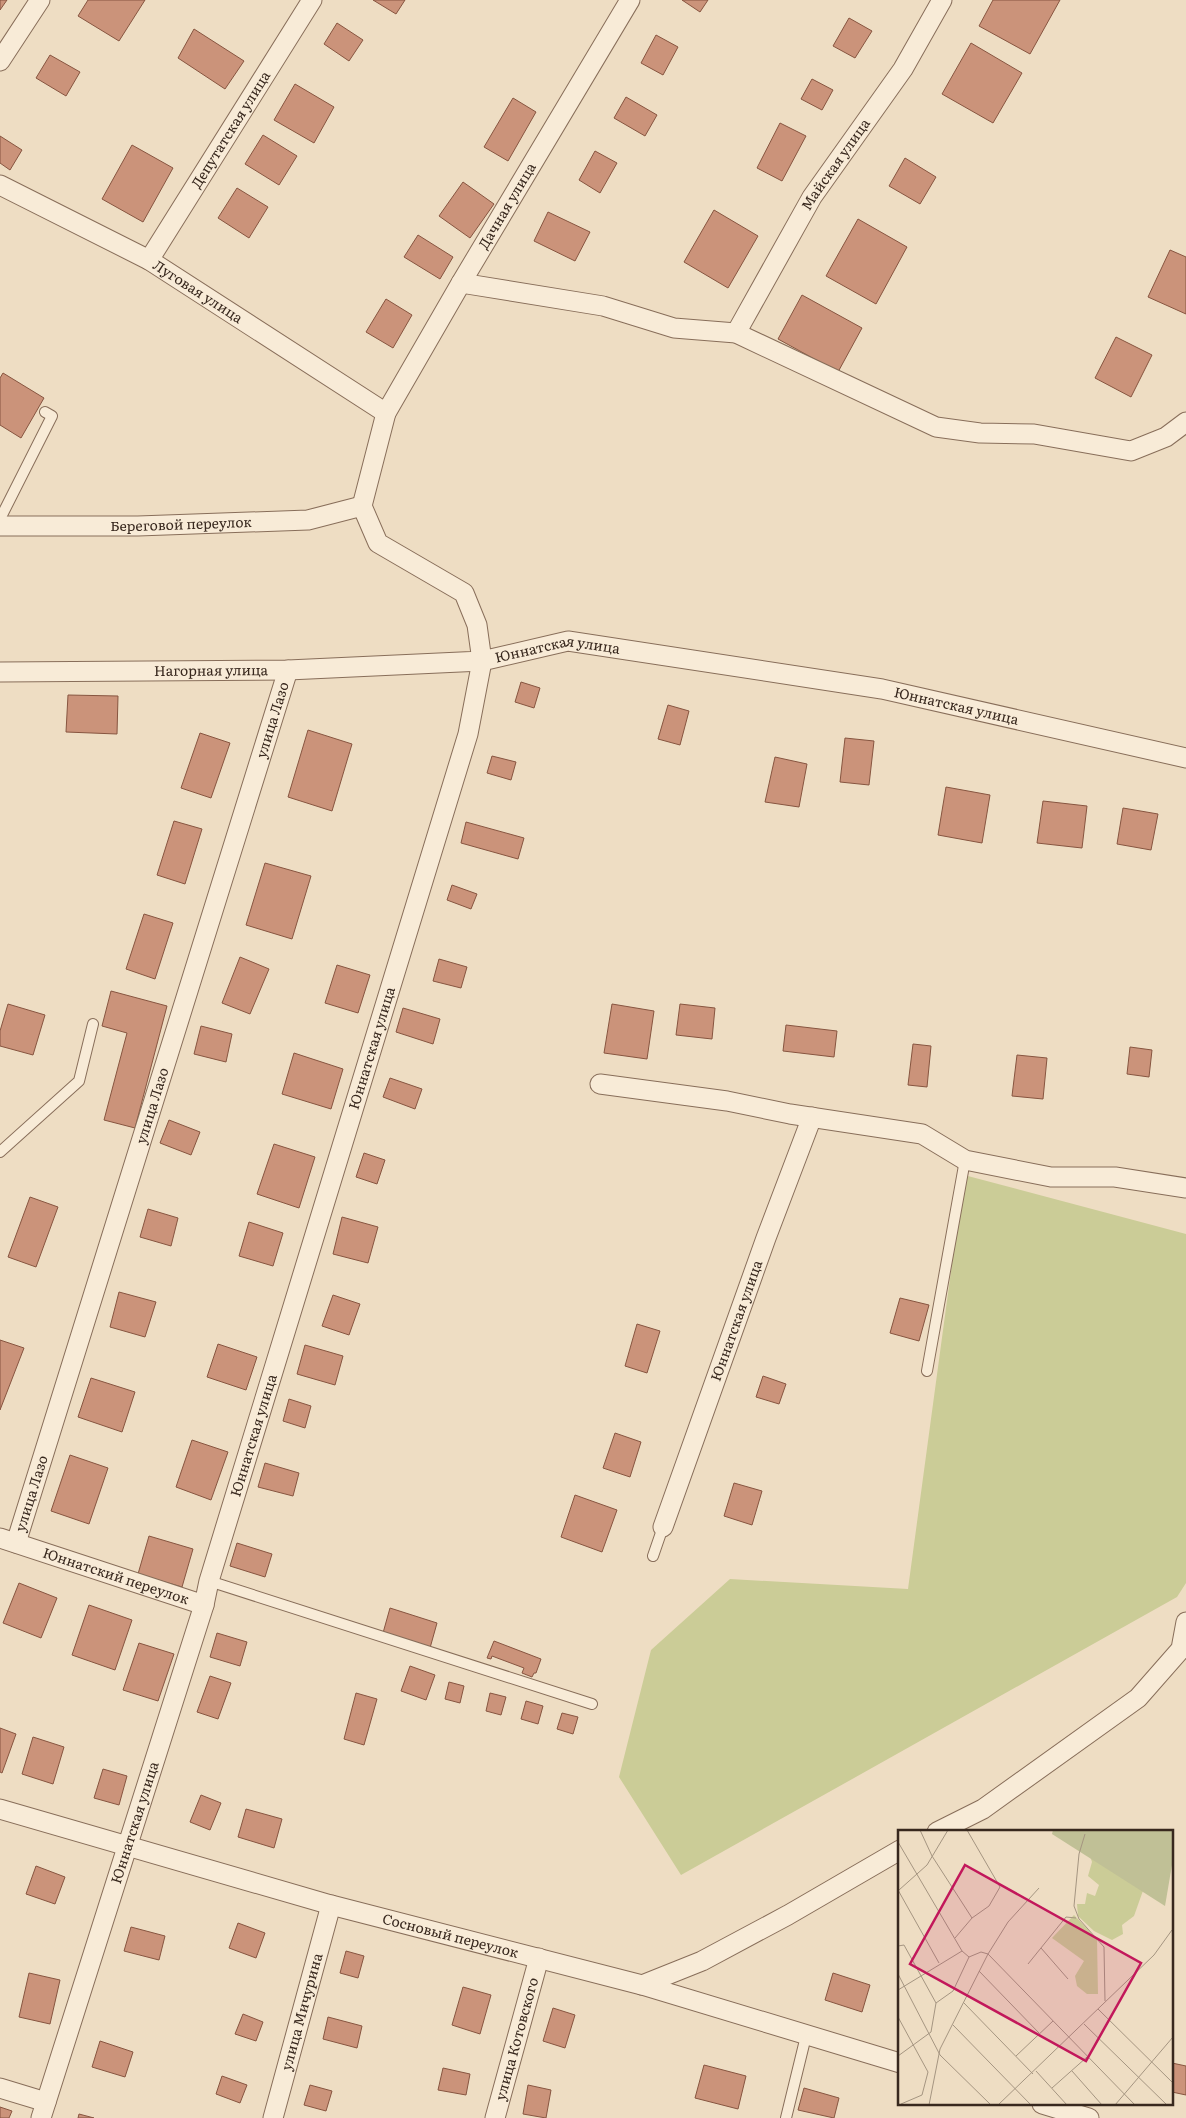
<svg xmlns="http://www.w3.org/2000/svg" width="1186" height="2118" font-family="Literata,serif">
<style>
.green{fill:#cbcc97}
.building{fill:#cb937a;stroke:#875540}
.lines{fill:none;stroke-linecap:round;stroke-linejoin:round}
.service-casing{stroke:#886e5a;stroke-width:12}
.minor-casing{stroke:#886e5a;stroke-width:21}
.service{stroke:#f8ebd7;stroke-width:10}
.minor{stroke:#f8ebd7;stroke-width:19}
.labels{text-anchor:middle;stroke-width:4.5;stroke-linejoin:round;paint-order:stroke}
.street-label{font-size:14px;fill:#38281e;stroke:#f5e8d3}
.inset-road{fill:none;stroke:#a59581;stroke-width:1}
.view{fill:#c2185b;fill-opacity:0.15;stroke:#c2185b;stroke-width:2.5}
.inset-edge{fill:none;stroke:#38281e;stroke-width:2.5}
</style>
<rect width="100%" height="100%" fill="#eeddc3"/>
<!-- green -->
<path class="green" d="M 964,1175 L 1186,1234 L 1186,1583 L 1177,1597 L 681,1875 L 619,1777 L 651,1650 L 730,1579 L 908,1589 Z"/>
<!-- building -->
<g class="building">
<path d="M 0,0 L 7,0 L 0,10 Z"/>
<path d="M 88,0 L 145,0 L 119,41 L 78,16 Z"/>
<path d="M 373,0 L 405,0 L 396,14 Z"/>
<path d="M 682,0 L 708,0 L 700,12 Z"/>
<path d="M 993,0 L 1060,0 L 1030,54 L 979,26 Z"/>
<path d="M 849,18 L 872,31 L 855,58 L 833,46 Z"/>
<path d="M 337,23 L 363,40 L 349,61 L 324,44 Z"/>
<path d="M 194,29 L 244,61 L 225,89 L 178,58 Z"/>
<path d="M 656,35 L 678,47 L 663,75 L 641,63 Z"/>
<path d="M 971,43 L 1022,73 L 993,123 L 942,94 Z"/>
<path d="M 50,55 L 80,72 L 66,96 L 36,78 Z"/>
<path d="M 812,79 L 833,90 L 822,110 L 801,99 Z"/>
<path d="M 295,84 L 334,107 L 314,143 L 274,120 Z"/>
<path d="M 626,97 L 657,115 L 645,136 L 614,118 Z"/>
<path d="M 513,98 L 536,112 L 508,161 L 484,147 Z"/>
<path d="M 780,123 L 806,136 L 782,181 L 757,168 Z"/>
<path d="M 263,135 L 297,156 L 279,185 L 245,164 Z"/>
<path d="M 0,136 L 22,150 L 10,170 L 0,163 Z"/>
<path d="M 132,145 L 173,168 L 143,222 L 102,199 Z"/>
<path d="M 595,151 L 617,163 L 600,193 L 579,180 Z"/>
<path d="M 905,158 L 936,177 L 920,204 L 889,186 Z"/>
<path d="M 463,182 L 494,204 L 470,238 L 439,216 Z"/>
<path d="M 237,188 L 268,207 L 249,238 L 218,218 Z"/>
<path d="M 714,210 L 758,236 L 728,288 L 684,262 Z"/>
<path d="M 548,212 L 590,232 L 575,261 L 534,241 Z"/>
<path d="M 858,219 L 907,247 L 876,304 L 826,276 Z"/>
<path d="M 418,235 L 453,257 L 440,279 L 404,257 Z"/>
<path d="M 1170,250 L 1186,257 L 1186,314 L 1148,297 Z"/>
<path d="M 802,295 L 862,328 L 838,372 L 778,339 Z"/>
<path d="M 386,299 L 412,315 L 393,348 L 366,332 Z"/>
<path d="M 1116,337 L 1152,355 L 1131,397 L 1095,378 Z"/>
<path d="M 3,373 L 44,398 L 21,438 L 0,425 L 0,378 Z"/>
<path d="M 521,682 L 540,688 L 534,708 L 515,702 Z"/>
<path d="M 68,695 L 118,696 L 117,734 L 66,732 Z"/>
<path d="M 668,705 L 689,711 L 680,745 L 658,739 Z"/>
<path d="M 308,730 L 352,744 L 332,811 L 288,797 Z"/>
<path d="M 200,733 L 230,743 L 211,798 L 181,788 Z"/>
<path d="M 845,738 L 874,741 L 869,785 L 840,782 Z"/>
<path d="M 492,756 L 516,762 L 511,780 L 487,773 Z"/>
<path d="M 775,757 L 807,764 L 799,807 L 765,802 Z"/>
<path d="M 946,787 L 990,795 L 982,843 L 938,835 Z"/>
<path d="M 1043,801 L 1087,806 L 1082,848 L 1037,843 Z"/>
<path d="M 1123,808 L 1158,814 L 1151,850 L 1117,844 Z"/>
<path d="M 174,821 L 202,829 L 185,884 L 157,875 Z"/>
<path d="M 466,822 L 524,838 L 518,859 L 461,843 Z"/>
<path d="M 265,863 L 311,876 L 292,939 L 246,925 Z"/>
<path d="M 452,885 L 477,894 L 471,909 L 447,900 Z"/>
<path d="M 144,914 L 173,923 L 155,979 L 126,969 Z"/>
<path d="M 240,957 L 269,969 L 250,1014 L 222,1003 Z"/>
<path d="M 439,959 L 467,967 L 461,988 L 433,981 Z"/>
<path d="M 337,965 L 370,975 L 358,1013 L 325,1003 Z"/>
<path d="M 111,991 L 167,1006 L 135,1128 L 104,1120 L 127,1033 L 102,1026 Z"/>
<path d="M 8,1004 L 45,1015 L 33,1055 L 0,1046 L 0,1031 Z"/>
<path d="M 612,1004 L 654,1011 L 647,1059 L 604,1053 Z"/>
<path d="M 680,1004 L 715,1008 L 712,1039 L 676,1035 Z"/>
<path d="M 403,1008 L 440,1019 L 433,1044 L 396,1032 Z"/>
<path d="M 786,1025 L 837,1031 L 834,1057 L 783,1051 Z"/>
<path d="M 201,1026 L 232,1034 L 226,1062 L 194,1054 Z"/>
<path d="M 913,1044 L 931,1046 L 927,1087 L 908,1085 Z"/>
<path d="M 1130,1047 L 1152,1050 L 1149,1077 L 1127,1074 Z"/>
<path d="M 294,1053 L 343,1069 L 331,1109 L 282,1094 Z"/>
<path d="M 1017,1055 L 1047,1058 L 1043,1099 L 1012,1096 Z"/>
<path d="M 390,1078 L 422,1089 L 415,1109 L 383,1097 Z"/>
<path d="M 169,1120 L 200,1132 L 191,1155 L 160,1143 Z"/>
<path d="M 274,1144 L 315,1157 L 299,1208 L 257,1194 Z"/>
<path d="M 364,1153 L 385,1160 L 377,1184 L 356,1177 Z"/>
<path d="M 30,1197 L 58,1207 L 36,1267 L 8,1257 Z"/>
<path d="M 148,1209 L 178,1218 L 171,1246 L 140,1237 Z"/>
<path d="M 342,1217 L 378,1227 L 368,1263 L 333,1254 Z"/>
<path d="M 249,1222 L 283,1233 L 273,1266 L 239,1256 Z"/>
<path d="M 119,1292 L 156,1302 L 145,1337 L 110,1327 Z"/>
<path d="M 333,1295 L 360,1304 L 349,1335 L 322,1326 Z"/>
<path d="M 900,1298 L 929,1305 L 919,1341 L 890,1333 Z"/>
<path d="M 637,1324 L 660,1331 L 647,1373 L 625,1366 Z"/>
<path d="M 0,1340 L 24,1348 L 0,1410 Z"/>
<path d="M 218,1344 L 257,1357 L 246,1390 L 207,1377 Z"/>
<path d="M 305,1345 L 343,1356 L 335,1385 L 297,1374 Z"/>
<path d="M 763,1376 L 786,1384 L 779,1404 L 756,1397 Z"/>
<path d="M 91,1378 L 135,1392 L 122,1432 L 78,1417 Z"/>
<path d="M 289,1399 L 311,1406 L 305,1428 L 283,1421 Z"/>
<path d="M 615,1433 L 641,1442 L 630,1477 L 603,1468 Z"/>
<path d="M 192,1440 L 228,1452 L 211,1500 L 176,1487 Z"/>
<path d="M 70,1455 L 108,1468 L 89,1524 L 51,1511 Z"/>
<path d="M 265,1463 L 299,1473 L 293,1496 L 258,1487 Z"/>
<path d="M 734,1483 L 762,1491 L 752,1525 L 724,1516 Z"/>
<path d="M 575,1495 L 617,1510 L 602,1552 L 561,1537 Z"/>
<path d="M 149,1536 L 193,1549 L 182,1587 L 138,1574 Z"/>
<path d="M 237,1543 L 272,1554 L 265,1577 L 230,1566 Z"/>
<path d="M 19,1583 L 57,1598 L 41,1638 L 3,1623 Z"/>
<path d="M 89,1605 L 132,1620 L 115,1670 L 72,1655 Z"/>
<path d="M 390,1608 L 437,1623 L 430,1648 L 383,1633 Z"/>
<path d="M 217,1633 L 247,1642 L 240,1666 L 210,1657 Z"/>
<path d="M 494,1641 L 541,1659 L 536,1673 L 534,1673 L 532,1677 L 522,1673 L 524,1668 L 492,1656 L 491,1659 L 487,1658 Z"/>
<path d="M 139,1643 L 174,1654 L 158,1701 L 123,1690 Z"/>
<path d="M 410,1666 L 435,1675 L 426,1700 L 401,1691 Z"/>
<path d="M 210,1676 L 231,1683 L 218,1719 L 197,1712 Z"/>
<path d="M 449,1682 L 464,1686 L 460,1703 L 445,1699 Z"/>
<path d="M 356,1693 L 377,1699 L 364,1745 L 344,1739 Z"/>
<path d="M 490,1693 L 506,1697 L 501,1715 L 486,1711 Z"/>
<path d="M 526,1701 L 543,1706 L 538,1724 L 521,1719 Z"/>
<path d="M 562,1713 L 578,1717 L 573,1734 L 557,1729 Z"/>
<path d="M 0,1728 L 16,1734 L 2,1773 L 0,1772 Z"/>
<path d="M 33,1737 L 64,1747 L 53,1784 L 22,1774 Z"/>
<path d="M 103,1769 L 127,1776 L 119,1805 L 94,1798 Z"/>
<path d="M 201,1795 L 221,1803 L 210,1830 L 190,1822 Z"/>
<path d="M 246,1809 L 282,1819 L 274,1848 L 238,1837 Z"/>
<path d="M 36,1866 L 65,1877 L 55,1904 L 26,1894 Z"/>
<path d="M 238,1923 L 265,1933 L 256,1958 L 229,1948 Z"/>
<path d="M 131,1927 L 165,1936 L 159,1960 L 124,1951 Z"/>
<path d="M 346,1951 L 364,1956 L 358,1978 L 340,1973 Z"/>
<path d="M 29,1973 L 60,1980 L 50,2024 L 19,2017 Z"/>
<path d="M 833,1973 L 870,1985 L 862,2012 L 825,2000 Z"/>
<path d="M 463,1987 L 491,1995 L 480,2034 L 452,2025 Z"/>
<path d="M 553,2008 L 575,2015 L 565,2048 L 543,2041 Z"/>
<path d="M 243,2014 L 263,2022 L 256,2041 L 235,2034 Z"/>
<path d="M 328,2017 L 362,2026 L 357,2048 L 323,2039 Z"/>
<path d="M 100,2041 L 133,2052 L 125,2077 L 92,2067 Z"/>
<path d="M 1172,2063 L 1186,2066 L 1186,2095 L 1172,2092 Z"/>
<path d="M 704,2065 L 746,2076 L 738,2109 L 695,2098 Z"/>
<path d="M 443,2068 L 470,2074 L 466,2095 L 438,2090 Z"/>
<path d="M 222,2076 L 247,2085 L 240,2103 L 216,2094 Z"/>
<path d="M 310,2085 L 332,2091 L 326,2111 L 304,2105 Z"/>
<path d="M 528,2085 L 551,2090 L 546,2118 L 523,2114 Z"/>
<path d="M 804,2088 L 839,2098 L 834,2118 L 798,2110 Z"/>
<path d="M 0,2107 L 12,2111 L 9,2118 L 0,2118 Z"/>
<path d="M 79,2114 L 94,2118 L 78,2118 Z"/>
</g>
<g class="lines">
<!-- service casing -->
<g class="service-casing">
<g id="service">
<path d="M 0,519 L 52,416 L 45,412"/>
<path d="M 0,1152 L 79,1081 L 93,1024"/>
<path d="M 927,1371 L 965,1160"/>
<path d="M 653,1556 L 663,1527"/>
<path d="M 209,1581 L 592,1704"/>
<path d="M 786,2118 L 806,2036"/>
</g>
</g>
<!-- minor casing -->
<g class="minor-casing">
<g id="minor">
<path d="M 0,61 L 40,0"/>
<path id="s1" d="M 0,185 L 149,260 L 386,413"/>
<path id="s2" d="M 149,260 L 312,0"/>
<path d="M 461,283 L 603,306 L 674,328 L 736,333 L 936,427 L 980,433 L 1034,434 L 1131,451 L 1166,437 L 1186,422"/>
<path id="s3" d="M 736,333 L 812,197 L 903,69 L 942,0"/>
<path id="s4" d="M 0,526 L 138,526 L 308,520 L 362,506"/>
<path id="s5" d="M 0,672 L 288,670 L 482,661 L 477,625 L 464,593 L 378,543 L 362,506 L 386,413 L 461,283 L 630,0"/>
<path d="M 600,1084 L 727,1101 L 790,1114 L 922,1134 L 965,1160 L 1051,1177 L 1115,1177 L 1186,1188"/>
<path id="s6" d="M 663,1527 L 766,1238 L 812,1117"/>
<path id="s7" d="M 0,1538 L 204,1605"/>
<path id="s8" d="M 16,1543 L 288,670"/>
<path id="s9" d="M 0,1809 L 331,1905 L 642,1985 L 900,2063"/>
<path d="M 937,1832 L 983,1809 L 1138,1698 L 1181,1649 L 1186,1622"/>
<path d="M 642,1985 L 702,1961 L 788,1915 L 900,1850"/>
<path d="M 0,2088 L 46,2102"/>
<path d="M 1042,2104 L 1089,2118"/>
<path id="s10" d="M 41,2118 L 204,1605 L 209,1581 L 468,734 L 482,661 L 568,641 L 882,689 L 1186,758"/>
<path id="s11" d="M 273,2118 L 331,1905"/>
<path id="s12" d="M 495,2118 L 539,1958"/>
</g>
</g>
<!-- service -->
<use href="#service" class="service"/>
<!-- minor -->
<use href="#minor" class="minor"/>
</g>
<g class="labels">
<!-- street labels -->
<g class="street-label">
<text dy="5" stroke="none"><textPath href="#s2" startOffset="154">Депутатская улица</textPath></text>
<text dy="5" stroke="none"><textPath href="#s3" startOffset="196">Майская улица</textPath></text>
<text dy="5" stroke="none"><textPath href="#s5" startOffset="1029">Дачная улица</textPath></text>
<text dy="5" stroke="none"><textPath href="#s1" startOffset="225">Луговая улица</textPath></text>
<text dy="5" stroke="none"><textPath href="#s4" startOffset="181">Береговой переулок</textPath></text>
<text dy="5" stroke="none"><textPath href="#s10" startOffset="1600">Юннатская улица</textPath></text>
<text dy="5" stroke="none"><textPath href="#s5" startOffset="211">Нагорная улица</textPath></text>
<text dy="5" stroke="none"><textPath href="#s10" startOffset="2005">Юннатская улица</textPath></text>
<text dy="5" stroke="none"><textPath href="#s8" startOffset="862">улица Лазо</textPath></text>
<text dy="5" stroke="none"><textPath href="#s10" startOffset="1120">Юннатская улица</textPath></text>
<text dy="5" stroke="none"><textPath href="#s8" startOffset="458">улица Лазо</textPath></text>
<text dy="5" stroke="none"><textPath href="#s6" startOffset="219">Юннатская улица</textPath></text>
<text dy="5" stroke="none"><textPath href="#s10" startOffset="715">Юннатская улица</textPath></text>
<text dy="5" stroke="none"><textPath href="#s8" startOffset="52">улица Лазо</textPath></text>
<text dy="5" stroke="none"><textPath href="#s7" startOffset="122">Юннатский переулок</textPath></text>
<text dy="5" stroke="none"><textPath href="#s10" startOffset="310">Юннатская улица</textPath></text>
<text dy="5" stroke="none"><textPath href="#s9" startOffset="468">Сосновый переулок</textPath></text>
<text dy="5" stroke="none"><textPath href="#s11" startOffset="110">улица Мичурина</textPath></text>
<text dy="5" stroke="none"><textPath href="#s12" startOffset="82">улица Котовского</textPath></text>
</g>
</g>
<!-- overview -->
<g transform="translate(898 1830)">
<rect width="275" height="275" fill="#eeddc3"/>
<path d="M 191,23 L 247,55 L 236,86 L 224,95 L 225,104 L 214,110 L 196,101 L 180,86 L 179,74 L 187,74 L 189,63 L 197,66 L 201,55 L 190,46 L 194,32 ZM 176,85 L 199,109 L 200,164 L 189,164 L 179,156 L 177,146 L 186,131 L 154,108 Z" fill="#cbcc97"/>
<path d="M 155,0 L 275,0 L 275,29 L 267,76 L 154,4 Z" fill="#c0c096"/>
<path class="inset-road" d="M 22,0 L 34,26 L 74,88M 187,4 L 181,24 L 176,76 L 181,89 L 206,117 L 207,171M 0,12 L 64,121 L 71,127 L 83,122 L 90,124 L 42,219 L 31,275M 141,58 L 110,92 L 90,124 L 237,275M 0,60 L 41,133M 1,60 L 29,35 L 50,0M 57,108 L 74,88 L 91,76 L 102,57 L 69,0M 0,116 L 6,115 L 38,173M 143,118 L 170,149M 130,134 L 168,87 L 178,88M 81,141 L 141,203M 0,144 L 42,225 L 93,275M 0,160 L 64,121M 66,173 L 135,244M 200,179 L 275,253M 0,187 L 30,242 L 24,265 L 3,274M 186,194 L 269,275M 55,195 L 133,275M 0,226 L 33,202 L 38,173 L 55,161 L 71,127M 118,226 L 155,191M 138,241 L 169,275M 174,241 L 204,275M 154,258 L 189,227M 100,275 L 256,125 L 274,100M 217,275 L 275,207"/>
<path class="view" d="M 67,35 L 243,133 L 188,231 L 12,134 Z"/>
<rect width="275" height="275" class="inset-edge"/>
</g>
</svg>
